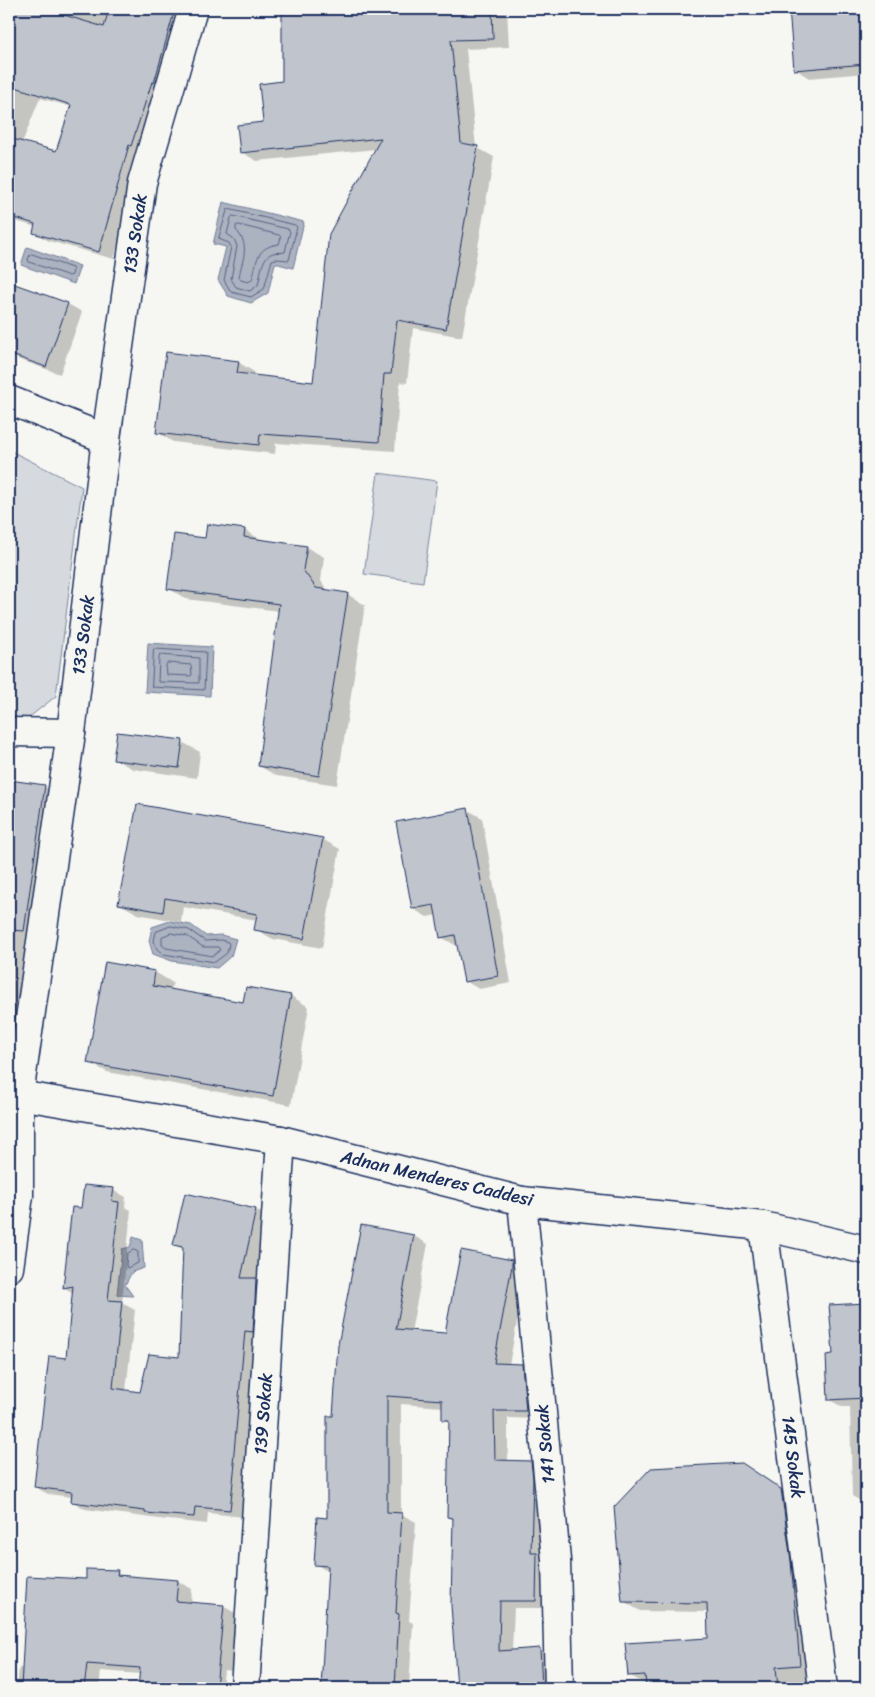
<svg xmlns="http://www.w3.org/2000/svg" width="875" height="1697" font-family="Sriracha,sans-serif">
<style>
.green{fill:#d6d9dd;stroke:#78849e}
.water{fill:#abb2c0;stroke:#717e99}
.shadow{fill:#0003;fill-rule:evenodd}
.lines{fill:none;stroke-linecap:round;stroke-linejoin:round}
.shore{stroke:#556385;stroke-width:1}
.building{fill:#c0c4cd;stroke:#1b2f5e}
.minor-casing{stroke:#1b2f5e;stroke-width:31}
.minor{stroke:#f6f6f2;stroke-width:28}
.labels{text-anchor:middle;stroke-width:4;stroke-linejoin:round;paint-order:stroke}
.street-label{font-size:18px;fill:#1b2f5e;stroke:#f6f6f2}
</style>
<rect width="100%" height="100%" fill="#f6f6f2"/>
<filter id="ink" filterUnits="userSpaceOnUse"><feTurbulence type="fractalNoise" baseFrequency=".02" numOctaves="2"/><feDisplacementMap in="SourceGraphic" scale="10" xChannelSelector="R" yChannelSelector="G"/><feConvolveMatrix kernelMatrix="1 2 1 2 8 2 1 2 1" color-interpolation-filters="sRGB"/></filter>
<g filter="url(#ink)">
<!-- green -->
<g class="green">
<path d="M 9,450 L 82,487 L 56,696 L 13,730 L 9,730 Z"/>
<path d="M 378,473 L 437,481 L 423,582 L 364,574 Z"/>
</g>
<!-- water -->
<g class="water">
<path d="M 223,202 L 304,222 L 293,268 L 275,263 L 268,293 L 251,303 L 228,296 L 218,280 L 226,247 L 213,244 Z"/>
<path d="M 27,247 L 80,266 L 74,284 L 21,265 Z"/>
<path d="M 148,643 L 212,647 L 210,696 L 145,692 Z"/>
<path d="M 170,921 L 191,925 L 206,936 L 221,935 L 236,939 L 231,956 L 217,968 L 172,961 L 153,954 L 149,941 L 152,927 Z"/>
<path d="M 133,1237 L 142,1240 L 144,1268 L 132,1272 L 125,1285 L 133,1296 L 117,1295 L 122,1249 L 130,1247 Z"/>
</g>
<!-- shadow -->
<g class="shadow">
<path d="M 9,9 L 195,9 L 143,152 L 114,259 L 49,241 L 34,233 L 36,227 L 9,219 ZM 40,98 L 72,107 L 57,152 L 22,143 Z"/>
<path d="M 284,9 L 507,9 L 509,47 L 466,49 L 476,147 L 494,157 L 462,337 L 413,328 L 407,383 L 400,382 L 395,451 L 276,443 L 275,454 L 173,442 L 157,432 L 238,362 L 254,372 L 253,376 L 314,384 L 376,149 L 257,161 L 241,152 L 264,123 L 283,82 Z"/>
<path d="M 790,9 L 866,9 L 866,73 L 809,78 L 795,69 Z"/>
<path d="M 9,284 L 68,304 L 82,312 L 60,374 L 9,356 Z"/>
<path d="M 208,526 L 245,530 L 263,541 L 306,547 L 324,557 L 321,581 L 328,591 L 347,594 L 365,605 L 337,785 L 277,776 L 259,766 L 279,611 L 186,599 L 168,588 L 206,539 Z"/>
<path d="M 182,742 L 200,752 L 197,778 L 133,769 L 114,759 Z"/>
<path d="M 9,781 L 45,787 L 59,795 L 23,1049 L 9,1047 Z"/>
<path d="M 468,810 L 482,818 L 511,983 L 479,989 L 465,981 L 458,945 L 455,945 L 441,937 L 437,915 L 427,917 L 413,909 Z"/>
<path d="M 322,839 L 340,849 L 322,948 L 273,939 L 255,929 L 257,920 L 183,907 L 181,922 L 138,914 L 120,904 Z"/>
<path d="M 155,972 L 173,983 L 171,990 L 244,1003 L 291,996 L 309,1007 L 291,1105 L 107,1072 L 88,1062 Z"/>
<path d="M 9,1165 L 11,1277 L 12,1285 L 16,1290 L 14,1302 L 9,1301 Z"/>
<path d="M 113,1190 L 126,1197 L 125,1207 L 131,1210 L 122,1303 L 135,1310 L 126,1391 L 141,1393 L 180,1358 L 184,1250 L 175,1245 L 186,1195 L 256,1210 L 269,1217 L 256,1280 L 269,1287 L 258,1338 L 245,1470 L 248,1472 L 243,1517 L 208,1513 L 207,1524 L 159,1519 L 85,1509 L 72,1501 L 72,1497 L 48,1494 L 35,1487 L 67,1359 L 73,1293 L 65,1288 L 82,1209 Z"/>
<path d="M 414,1236 L 428,1244 L 411,1332 L 446,1334 L 511,1261 L 526,1269 L 526,1274 L 509,1365 L 521,1365 L 535,1373 L 540,1419 L 508,1418 L 508,1462 L 531,1462 L 545,1470 L 550,1608 L 514,1608 L 512,1651 L 539,1650 L 553,1658 L 555,1688 L 459,1688 L 452,1605 L 454,1520 L 448,1517 L 450,1423 L 443,1419 L 443,1407 L 401,1404 L 401,1514 L 416,1522 L 409,1621 L 413,1623 L 409,1688 L 322,1688 L 329,1572 L 315,1564 L 329,1519 L 334,1417 Z"/>
<path d="M 866,1305 L 866,1503 L 864,1503 L 852,1496 L 850,1407 L 842,1407 L 830,1400 L 834,1355 L 831,1307 Z"/>
<path d="M 742,1465 L 798,1500 L 812,1688 L 647,1688 L 647,1685 L 629,1675 L 709,1639 L 708,1612 L 640,1611 L 623,1601 Z"/>
<path d="M 117,1572 L 126,1577 L 178,1581 L 192,1589 L 191,1604 L 223,1606 L 237,1614 L 233,1671 L 224,1670 L 222,1688 L 139,1688 L 141,1674 L 101,1671 L 99,1688 L 17,1688 L 19,1668 L 23,1668 L 87,1581 Z"/>
</g>
<g class="lines">
<!-- shore -->
<g class="shore">
<path d="M 228,209 L 295,225 L 297,227 L 289,260 L 276,259 L 272,260 L 264,289 L 251,297 L 231,292 L 224,280 L 231,247 L 229,243 L 221,240 L 219,238 Z"/>
<path d="M 233,216 L 288,229 L 290,231 L 285,252 C 281,253 277,252 273,253 C 261,256 261,275 258,285 L 250,291 L 236,287 L 231,279 L 237,246 L 234,239 L 227,234 L 231,218 Z"/>
<path d="M 239,225 L 279,235 L 281,237 L 279,244 C 256,247 257,261 252,280 L 248,282 L 241,280 L 239,277 C 242,259 251,246 236,230 L 236,226 Z"/>
<path d="M 32,254 L 72,268 L 73,270 L 72,275 L 69,276 L 29,262 L 28,259 L 30,255 Z"/>
<path d="M 154,649 L 206,652 L 204,690 L 152,687 Z"/>
<path d="M 160,655 L 199,658 L 199,683 L 158,682 L 159,658 Z"/>
<path d="M 168,663 L 191,665 L 192,675 L 190,676 L 167,675 L 166,665 Z"/>
<path d="M 171,926 L 189,930 L 205,941 L 221,940 L 228,942 L 229,944 L 227,953 L 215,962 L 163,954 L 157,949 L 154,941 L 156,932 Z"/>
<path d="M 171,933 L 187,936 L 203,947 L 218,947 L 220,950 L 213,956 L 166,948 L 162,945 L 162,937 Z"/>
<path d="M 134,1250 L 138,1252 L 138,1263 L 127,1268 L 126,1265 L 127,1254 Z"/>
</g>
</g>
<!-- building -->
<g class="building">
<path d="M 9,9 L 44,9 L 104,27 L 109,9 L 175,9 L 154,83 L 152,82 L 131,146 L 129,145 L 99,252 L 33,233 L 35,224 L 9,216 L 9,138 L 56,151 L 71,105 L 9,85 Z"/>
<path d="M 282,9 L 492,9 L 493,39 L 451,40 L 461,143 L 478,146 L 446,329 L 397,320 L 391,374 L 384,374 L 379,442 L 260,434 L 259,445 L 156,433 L 166,352 L 239,361 L 237,373 L 313,382 L 329,234 L 381,138 L 240,153 L 237,125 L 263,122 L 259,84 L 282,81 Z"/>
<path d="M 789,9 L 866,9 L 866,64 L 794,70 Z"/>
<path d="M 9,282 L 68,303 L 46,367 L 9,354 Z"/>
<path d="M 207,524 L 245,529 L 244,537 L 307,546 L 303,570 L 316,588 L 348,593 L 319,776 L 258,766 L 279,604 L 167,589 L 174,534 L 205,538 Z"/>
<path d="M 117,732 L 183,740 L 179,768 L 113,760 Z"/>
<path d="M 9,780 L 45,785 L 24,931 L 9,930 Z"/>
<path d="M 137,804 L 323,838 L 304,939 L 254,930 L 257,914 L 165,898 L 163,912 L 118,904 Z"/>
<path d="M 468,808 L 498,976 L 464,982 L 455,935 L 440,938 L 434,905 L 412,909 L 396,822 Z"/>
<path d="M 105,962 L 155,971 L 153,986 L 243,1002 L 246,987 L 291,995 L 273,1096 L 87,1063 Z"/>
<path d="M 84,1185 L 114,1188 L 112,1201 L 119,1202 L 108,1300 L 122,1301 L 113,1388 L 140,1392 L 149,1354 L 179,1357 L 183,1247 L 173,1245 L 185,1193 L 256,1209 L 241,1278 L 256,1278 L 255,1301 L 253,1332 L 245,1331 L 233,1463 L 235,1463 L 230,1510 L 195,1507 L 194,1517 L 145,1513 L 145,1511 L 71,1502 L 72,1492 L 34,1487 L 49,1356 L 66,1358 L 73,1286 L 63,1288 L 72,1207 L 81,1208 Z"/>
<path d="M 361,1225 L 414,1235 L 396,1329 L 445,1333 L 461,1250 L 512,1260 L 512,1266 L 494,1363 L 522,1364 L 526,1411 L 494,1411 L 495,1460 L 531,1461 L 533,1478 L 531,1553 L 537,1553 L 536,1601 L 500,1601 L 499,1651 L 540,1648 L 542,1688 L 457,1688 L 451,1605 L 453,1518 L 447,1517 L 449,1420 L 442,1420 L 442,1400 L 387,1396 L 387,1512 L 402,1513 L 396,1613 L 399,1614 L 395,1688 L 321,1688 L 328,1566 L 314,1565 L 317,1517 L 327,1518 L 327,1416 L 333,1416 L 338,1345 Z"/>
<path d="M 866,1303 L 866,1398 L 828,1400 L 826,1355 L 833,1354 L 829,1305 Z"/>
<path d="M 742,1463 L 781,1489 L 791,1561 L 800,1665 L 776,1667 L 778,1688 L 646,1688 L 645,1675 L 628,1676 L 625,1643 L 708,1638 L 707,1603 L 622,1602 L 614,1507 L 651,1468 Z"/>
<path d="M 86,1569 L 118,1570 L 117,1575 L 178,1580 L 176,1601 L 224,1605 L 216,1688 L 138,1688 L 140,1668 L 87,1664 L 84,1688 L 21,1688 L 27,1576 L 86,1579 Z"/>
</g>
<g class="lines">
<!-- minor casing -->
<g class="minor-casing">
<g id="minor">
<path d="M 9,400 L 106,439"/>
<path d="M 9,732 L 71,733"/>
<path d="M 9,1095 L 19,1095 L 281,1140 L 522,1201 L 763,1226 L 866,1250"/>
<path d="M 522,1201 L 556,1560 L 559,1688"/>
<path d="M 763,1226 L 823,1688"/>
<path d="M 9,1268 L 19,1195 L 19,1095 L 71,733 L 106,439 L 142,183 L 193,9"/>
<path d="M 245,1688 L 281,1140"/>
</g>
</g>
<!-- minor -->
<use href="#minor" class="minor"/>
</g>
</g>
<g class="labels">
<!-- street labels -->
<g class="street-label">
<text transform="translate(135 234) rotate(-82)" y="6">133 Sokak</text>
<text transform="translate(83 635) rotate(-83)" y="6">133 Sokak</text>
<text transform="translate(437 1178) rotate(13)" y="6">Adnan Menderes Caddesi</text>
<text transform="translate(263 1414) rotate(-86)" y="6">139 Sokak</text>
<text transform="translate(545 1444) rotate(-95)" y="6">141 Sokak</text>
<text transform="translate(793 1457) rotate(83)" y="6">145 Sokak</text>
</g>
</g>
<!-- margin -->
<rect width="875" height="1697" fill="none" stroke="#f6f6f2" stroke-width="30"/>
<rect x="15" y="15" width="845" height="1667" fill="none" stroke="#1b2f5e" stroke-width="2" filter="url(#ink)"/>
</svg>
